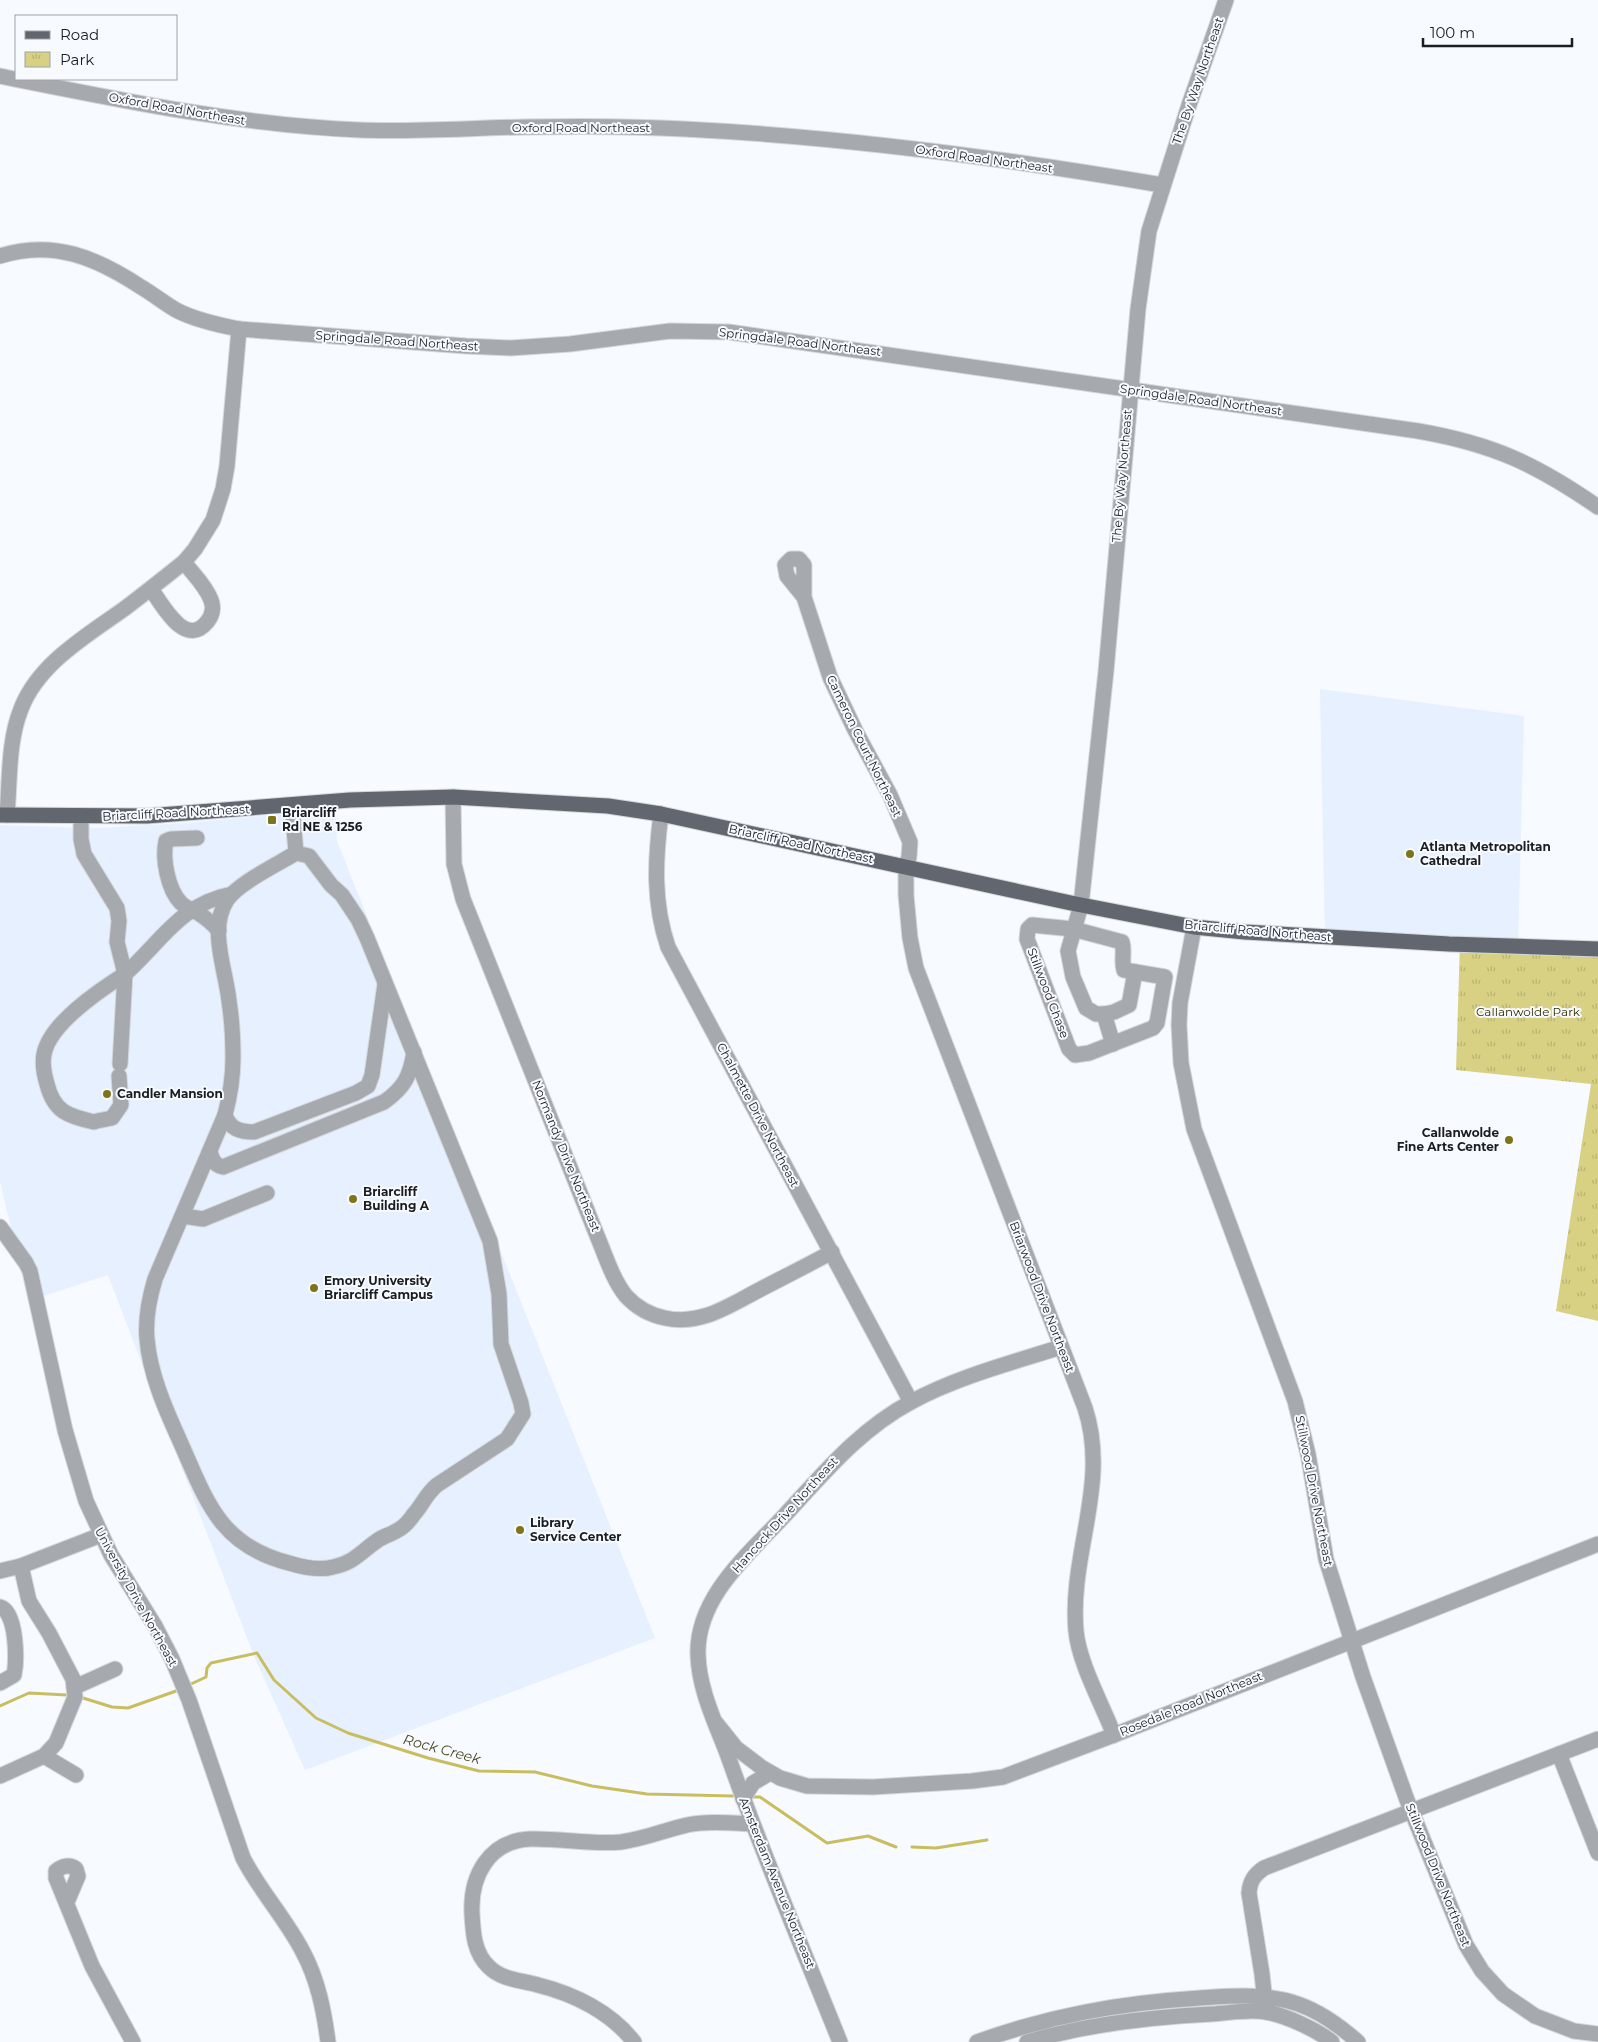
<svg xmlns="http://www.w3.org/2000/svg" width="1598" height="2042" font-family="Montserrat,sans-serif">
<style>
.built{fill:#e7f0fe}
.park{fill:url(#park-tufts)}
.lines{fill:none;stroke-linecap:round;stroke-linejoin:round}
.stream{stroke:#c8be60;stroke-width:3}
.minor-casing{stroke:#d4d7db;stroke-width:17}
.major-casing{stroke:#d4d7db;stroke-width:17}
.minor{stroke:#a6a9ae;stroke-width:15}
.major{stroke:#61666f;stroke-width:15}
.poi-dot{fill:#7e7518;stroke:#f7faff;stroke-width:2}
.labels{text-anchor:middle;stroke-width:4;stroke-linejoin:round;paint-order:stroke}
.street-label{font-size:12px;fill:#1a1d21;stroke:#f7faff}
.poi-label{font-size:12px;font-weight:bold;fill:#1a1d21;stroke:#f7faff;text-anchor:start}
.park-label{font-size:12px;fill:#322e04;stroke:#f7faff}
.water-label{font-size:14px;font-style:italic;fill:#49451e;stroke:#f7faff}
</style>
<defs>
<pattern id="park-tufts" width="24" height="20" patternUnits="userSpaceOnUse" patternTransform="scale(1.25)"><rect width="24" height="20" fill="#d8d184"/><path d="M3 7l-1-3M5 7V3M7 7l1-3M15 17l-1-3M17 17v-4M19 17l1-3" fill="none" stroke="#b9b372"/></pattern>
</defs>
<rect width="100%" height="100%" fill="#f7faff"/>
<!-- built -->
<g class="built">
<path d="M 1320,689 L 1524,716 L 1518,945 L 1325,935 Z"/>
<path d="M 336,809 L 337,841 L 655,1638 L 305,1770 L 254,1656 L 108,1275 L 28,1301 L 0,1181 L 0,825 L 95,828 L 186,823 Z"/>
</g>
<!-- park -->
<path class="park" d="M 1460,942 L 1598,950 L 1598,1321 L 1556,1311 L 1591,1084 L 1456,1070 Z"/>
<g class="lines">
<!-- stream -->
<g class="stream">
<path d="M 191,1684 L 206,1677 L 207,1668 L 211,1663 L 257,1653 L 274,1680 L 316,1718 L 348,1733 L 428,1758 L 479,1771 L 535,1772 L 592,1786 L 647,1794 L 733,1796"/>
<path d="M 83,1698 L 112,1707 L 128,1708 L 176,1691"/>
<path d="M 0,1706 L 29,1693 L 67,1695"/>
<path d="M 751,1797 L 760,1797 L 827,1843 L 868,1836 L 896,1847"/>
<path d="M 912,1847 L 936,1848 L 987,1840"/>
</g>
<!-- minor casing -->
<g class="minor-casing">
<g id="minor">
<path d="M 0,76 C 120,100 238,125 360,130 C 415,132 470,128 525,127 C 578,126 631,126 684,129 C 844,137 1004,158 1162,185"/>
<path d="M 0,256 C 53,239 97,258 141,287 C 153,294 164,303 176,310 C 195,320 218,325 239,329 L 466,346 L 511,348 L 570,344 L 670,331 L 729,332 L 1418,431 C 1493,444 1536,464 1598,507"/>
<path d="M 151,589 C 162,604 185,649 207,622 C 212,616 214,608 211,600 C 206,586 193,574 184,562"/>
<path d="M 804,597 L 804,565 L 799,559 L 791,559 L 785,565 L 787,576 L 804,597 L 830,677 L 855,730 L 890,795 L 910,842 L 909,857 L 906,867 L 906,895 L 910,938 L 916,968 L 1085,1408 C 1110,1484 1069,1554 1076,1631 C 1079,1663 1102,1704 1114,1735"/>
<path d="M 453,797 L 454,864 L 463,899 L 598,1238 C 606,1257 613,1280 626,1296 C 637,1308 650,1315 665,1318 C 701,1326 730,1305 761,1289 C 784,1277 808,1265 832,1252"/>
<path d="M 292,805 L 296,853 C 278,864 237,884 227,900 C 208,929 226,970 229,1001 C 232,1020 233,1040 233,1058 C 233,1078 230,1096 225,1115 L 155,1279 C 149,1299 145,1318 147,1339 C 150,1374 165,1408 179,1439 C 206,1499 218,1545 289,1563 C 302,1567 319,1571 333,1567 C 354,1563 362,1551 378,1540 C 384,1536 392,1534 398,1530 C 404,1527 410,1520 414,1514 C 423,1504 426,1494 437,1485 L 507,1439 L 523,1414 L 521,1403 L 501,1344 L 499,1294 L 490,1241 L 367,938 L 358,919 L 342,895 L 331,885 L 309,856 L 296,853"/>
<path d="M 661,814 C 655,860 653,903 668,947 L 911,1402"/>
<path d="M 7,815 C 10,780 8,741 21,709 C 38,664 86,636 124,609 C 144,594 164,578 184,562 L 195,549 L 213,520 L 223,489 L 227,466 L 239,329"/>
<path d="M 81,817 L 81,839 L 84,854 L 117,908 L 119,921 L 117,942 L 125,974 C 161,942 180,904 232,894"/>
<path d="M 197,838 L 171,839 L 166,841 C 162,859 168,890 181,903 C 186,908 192,910 198,913 C 206,918 213,924 219,931"/>
<path d="M 1032,925 L 1073,929 L 1122,942 C 1125,951 1121,960 1124,970 L 1165,977 L 1157,1023 L 1153,1028 L 1089,1053 L 1075,1055 L 1069,1049 L 1027,939 L 1028,929 Z"/>
<path d="M 1194,927 L 1180,1003 L 1179,1025 L 1181,1063 L 1194,1129 L 1295,1401 L 1308,1454 L 1326,1559 L 1363,1677 L 1407,1800 L 1466,1945 L 1482,1971 L 1503,1994 L 1535,2016 L 1574,2031 L 1598,2034"/>
<path d="M 1135,972 L 1129,1005 L 1114,1012 L 1104,1014 L 1096,1014 L 1086,1008 L 1073,977 L 1068,951 L 1081,905 L 1106,671 L 1138,309 L 1149,231 L 1189,105 L 1226,0"/>
<path d="M 1104,1014 L 1113,1044"/>
<path d="M 225,1115 C 230,1129 240,1132 254,1132 L 356,1093 L 368,1086 L 372,1075 L 385,984"/>
<path d="M 97,1121 L 112,1118 L 121,1105 L 119,1076"/>
<path d="M 94,1122 C 68,1116 54,1112 47,1084 C 44,1074 42,1064 44,1054 C 50,1023 100,990 125,974 L 120,1064"/>
<path d="M 210,1151 C 212,1159 214,1165 223,1167 L 384,1102 C 405,1087 410,1076 414,1052"/>
<path d="M 183,1216 L 203,1219 L 267,1193"/>
<path d="M 0,1227 L 26,1263 L 30,1271 L 65,1430 L 86,1501 L 111,1555 L 155,1626 L 172,1659 L 189,1700 L 243,1858 C 260,1891 286,1919 303,1952 C 318,1980 324,2011 328,2042"/>
<path d="M 0,1571 L 21,1566 L 101,1535"/>
<path d="M 0,1607 C 17,1612 17,1661 14,1675 L 0,1683"/>
<path d="M 75,1687 L 115,1669"/>
<path d="M 716,1723 L 736,1748 L 761,1767 L 780,1778 L 807,1786 L 873,1787 L 972,1781 L 1003,1777 L 1114,1735 L 1598,1544"/>
<path d="M 1559,1754 L 1598,1853"/>
<path d="M 44,1756 L 76,1775"/>
<path d="M 0,1776 L 44,1756 L 56,1743 L 75,1697 L 73,1679 L 49,1633 L 29,1601 L 21,1566"/>
<path d="M 743,1799 L 753,1783 L 770,1773"/>
<path d="M 67,1902 L 78,1876 L 76,1869 C 70,1864 62,1866 56,1871 L 56,1878 L 92,1966 L 133,2042"/>
<path d="M 1266,2012 L 1262,1974 L 1249,1893 C 1250,1881 1254,1875 1264,1868 L 1598,1739"/>
<path d="M 634,2042 C 611,2012 574,1994 538,1985 C 521,1980 502,1980 489,1967 C 474,1953 473,1933 472,1914 C 470,1877 488,1841 530,1839 C 560,1838 590,1845 621,1842 C 644,1839 665,1830 687,1825 C 708,1821 730,1823 752,1824"/>
<path d="M 840,2042 C 802,1947 762,1853 728,1756 C 716,1724 699,1690 698,1655 C 696,1597 749,1554 785,1515 C 824,1473 859,1430 911,1402 C 957,1377 1011,1363 1061,1347"/>
<path d="M 977,2042 C 1052,2015 1121,2003 1200,1998 C 1233,1996 1265,1993 1298,2004 C 1321,2012 1340,2026 1358,2042"/>
<path d="M 1027,2042 C 1087,2024 1150,2017 1212,2014 C 1229,2013 1249,2009 1266,2012 C 1285,2015 1317,2030 1332,2042"/>
</g>
</g>
<!-- major casing -->
<g class="major-casing">
<path id="major" d="M 0,815 L 147,816 L 350,800 L 453,797 L 608,806 L 661,814 L 1071,903 L 1194,927 L 1245,932 L 1449,944 L 1598,949"/>
</g>
<!-- minor -->
<use href="#minor" class="minor"/>
<!-- major -->
<use href="#major" class="major"/>
</g>
<!-- markers -->
<g class="poi-dot">
<rect x="267" y="815" width="10" height="10" rx="2.5"/>
<circle cx="1410" cy="854" r="5"/>
<circle cx="107" cy="1094" r="5"/>
<circle cx="1509" cy="1140" r="5"/>
<circle cx="353" cy="1199" r="5"/>
<circle cx="314" cy="1288" r="5"/>
<circle cx="520" cy="1530" r="5"/>
</g>
<g class="labels">
<!-- street labels -->
<g class="street-label">
<text transform="translate(1198 81) rotate(-71)" y="4">The By Way Northeast</text>
<text transform="translate(177 109) rotate(10)" y="4">Oxford Road Northeast</text>
<text x="581" y="132">Oxford Road Northeast</text>
<text transform="translate(984 159) rotate(8)" y="4">Oxford Road Northeast</text>
<text transform="translate(397 341) rotate(4)" y="4">Springdale Road Northeast</text>
<text transform="translate(800 342) rotate(7)" y="4">Springdale Road Northeast</text>
<text transform="translate(1201 400) rotate(8)" y="4">Springdale Road Northeast</text>
<text transform="translate(1122 476) rotate(-85)" y="4">The By Way Northeast</text>
<text transform="translate(864 746) rotate(64)" y="4">Cameron Court Northeast</text>
<text transform="translate(176 813) rotate(-3)" y="4">Briarcliff Road Northeast</text>
<text transform="translate(801 844) rotate(12)" y="4">Briarcliff Road Northeast</text>
<text transform="translate(1258 931) rotate(5)" y="4">Briarcliff Road Northeast</text>
<text transform="translate(1048 993) rotate(69)" y="4">Stillwood Chase</text>
<text transform="translate(758 1115) rotate(62)" y="4">Chalmette Drive Northeast</text>
<text transform="translate(566 1156) rotate(68)" y="4">Normandy Drive Northeast</text>
<text transform="translate(1042 1297) rotate(69)" y="4">Briarwood Drive Northeast</text>
<text transform="translate(1314 1491) rotate(79)" y="4">Stillwood Drive Northeast</text>
<text transform="translate(785 1515) rotate(-48)" y="4">Hancock Drive Northeast</text>
<text transform="translate(136 1597) rotate(61)" y="4">University Drive Northeast</text>
<text transform="translate(1191 1704) rotate(-22)" y="4">Rosedale Road Northeast</text>
<text transform="translate(1438 1875) rotate(68)" y="4">Stillwood Drive Northeast</text>
<text transform="translate(777 1883) rotate(68)" y="4">Amsterdam Avenue Northeast</text>
</g>
<!-- poi labels -->
<g class="poi-label">
<text x="282" y="817">Briarcliff<tspan x="282" dy="14">Rd NE &amp; 1256</tspan></text>
<text x="1420" y="851">Atlanta Metropolitan<tspan x="1420" dy="14">Cathedral</tspan></text>
<text x="117" y="1098">Candler Mansion</text>
<text x="1499" y="1137" text-anchor="end">Callanwolde<tspan x="1499" dy="14">Fine Arts Center</tspan></text>
<text x="363" y="1196">Briarcliff<tspan x="363" dy="14">Building A</tspan></text>
<text x="324" y="1285">Emory University<tspan x="324" dy="14">Briarcliff Campus</tspan></text>
<text x="530" y="1527">Library<tspan x="530" dy="14">Service Center</tspan></text>
</g>
<!-- park labels -->
<g class="park-label">
<text x="1528" y="1016">Callanwolde Park</text>
</g>
<!-- water labels -->
<g class="water-label">
<text transform="translate(442 1749) rotate(15)" y="5">Rock Creek</text>
</g>
</g>
<!-- legend -->
<rect x="15" y="15" width="162" height="65" fill="#f7faff" stroke="#9fa2a6"/>
<rect x="25" y="31" width="25" height="8" fill="#61666f" stroke="#9fa2a6"/>
<text x="60" y="40" font-size="15" fill="#1a1d21">Road</text>
<rect x="25" y="52" width="25" height="15" fill="url(#park-tufts)" stroke="#9fa2a6"/>
<text x="60" y="65" font-size="15" fill="#1a1d21">Park</text>
<!-- scale -->
<path d="M1423 38v8h149v-8" fill="none" stroke="#1a1d21" stroke-width="2.5"/>
<text x="1430" y="38" font-size="15" fill="#1a1d21" stroke="#f7faff" stroke-width="4" paint-order="stroke">100 m</text>
</svg>
